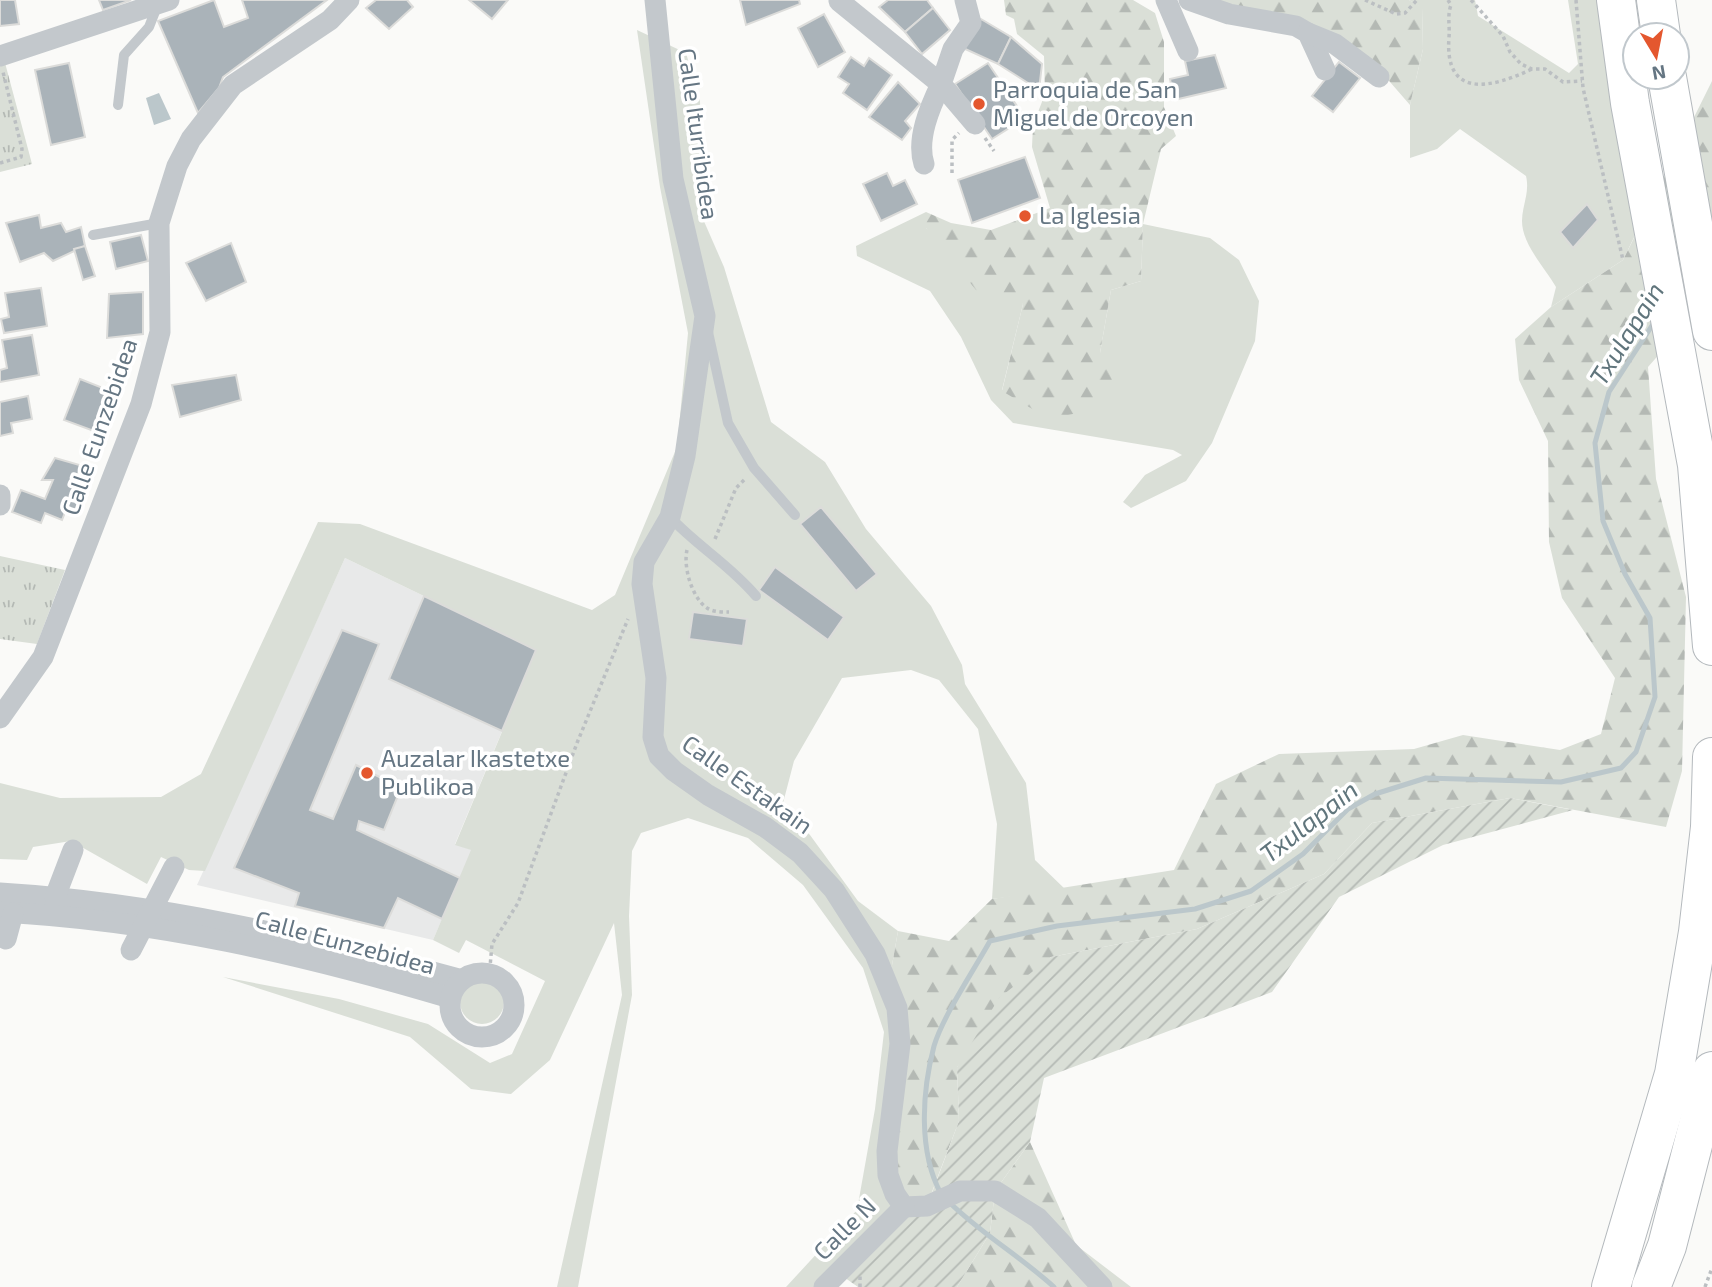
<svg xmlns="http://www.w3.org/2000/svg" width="1712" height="1287" font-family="'Exo 2',sans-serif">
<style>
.built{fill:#e8e9e9}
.grass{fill:#dadfd7}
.forest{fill:url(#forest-firs)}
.park{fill:url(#park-tufts)}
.garden{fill:url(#garden-furrows)}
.water{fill:#bbc7cb}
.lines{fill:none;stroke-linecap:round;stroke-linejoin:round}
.stream{stroke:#bbc7cb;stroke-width:5}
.building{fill:#aab3b9;stroke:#dcdcda;stroke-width:2}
.highway-casing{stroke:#b4b9bd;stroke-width:40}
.path{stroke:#bbbfc2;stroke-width:3.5;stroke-dasharray:3.5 3.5;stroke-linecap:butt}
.lane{stroke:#c3c8cc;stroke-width:10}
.street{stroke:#c3c8cc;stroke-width:21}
.highway{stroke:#fff;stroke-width:38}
.poi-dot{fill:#e4572e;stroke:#fff;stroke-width:2.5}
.labels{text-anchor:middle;stroke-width:7;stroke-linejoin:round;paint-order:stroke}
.poi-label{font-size:24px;fill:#657683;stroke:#fff;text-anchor:start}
.street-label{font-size:24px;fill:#657683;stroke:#fff}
.water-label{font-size:26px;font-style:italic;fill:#60757c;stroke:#fff}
</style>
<defs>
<pattern id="forest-firs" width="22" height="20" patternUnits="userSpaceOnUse" patternTransform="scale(1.75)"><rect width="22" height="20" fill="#dadfd7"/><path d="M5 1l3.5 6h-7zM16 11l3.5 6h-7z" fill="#b4b9b4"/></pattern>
<pattern id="park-tufts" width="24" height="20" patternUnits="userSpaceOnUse" patternTransform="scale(1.75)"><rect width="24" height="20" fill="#dadfd7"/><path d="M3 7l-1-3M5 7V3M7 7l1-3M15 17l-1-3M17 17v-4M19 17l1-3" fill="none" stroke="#b4b9b4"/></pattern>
<pattern id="garden-furrows" width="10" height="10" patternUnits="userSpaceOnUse" patternTransform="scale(1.75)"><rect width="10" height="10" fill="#dadfd7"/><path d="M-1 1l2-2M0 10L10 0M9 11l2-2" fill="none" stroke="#b4b9b4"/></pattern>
</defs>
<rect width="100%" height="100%" fill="#fafaf8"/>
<!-- built -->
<path class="built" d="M 345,558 L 536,650 L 455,844 L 472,850 L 433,940 L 197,885 Z"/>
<!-- grass -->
<g class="grass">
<path d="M 1409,0 L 1475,0 L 1478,16 L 1569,73 L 1578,64 L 1568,0 L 1599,0 L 1639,227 L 1623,260 L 1551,307 L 1556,287 C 1545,268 1522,244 1522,221 C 1522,205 1530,193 1526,176 L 1460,129 L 1437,149 L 1410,158 L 1410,105 L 1423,49 L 1422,8 Z"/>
<path d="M 637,30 L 686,53 L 700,101 L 703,219 L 724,267 L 771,422 L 825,462 L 866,529 L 931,606 L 962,665 L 965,684 L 1026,783 L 1035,860 L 1066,890 L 992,899 L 997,824 L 978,729 L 939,680 L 911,670 L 842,678 L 794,761 L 782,807 L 810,835 L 858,901 L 898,931 L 891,971 L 904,1207 L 828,1287 L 786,1287 L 857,1210 L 875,1109 L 884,1032 L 863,968 L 803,885 L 748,838 L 688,818 L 641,833 L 632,851 L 629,916 L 632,995 L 578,1287 L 557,1287 L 622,995 L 614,923 L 550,1060 L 511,1094 L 471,1089 L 410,1037 L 223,977 L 339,999 L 428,1024 L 490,1063 L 512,1054 L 545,981 L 466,940 L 459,953 L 433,940 L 471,850 L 455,845 L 536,650 L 345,558 L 205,871 L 189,870 L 161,857 L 147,884 L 71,841 L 33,847 L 27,860 L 0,859 L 0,783 L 60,798 L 161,797 L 201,774 L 318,522 L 360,524 L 592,610 L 615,595 L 677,447 L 688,333 L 660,187 Z"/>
<path d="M 926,212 L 926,228 L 1023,304 L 1002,390 L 1100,353 L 1111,290 L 1141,281 L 1143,224 L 1210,238 L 1239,260 L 1259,301 L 1255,341 L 1212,443 L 1186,481 L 1131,508 L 1123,502 L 1145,475 L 1182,455 L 1173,450 L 1013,423 L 991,400 L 961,337 L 930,291 L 857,256 L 856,246 Z"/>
<circle cx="482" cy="1002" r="22"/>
</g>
<!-- forest -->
<g class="forest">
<path d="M 1004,0 L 1133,0 L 1155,13 L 1164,42 L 1164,107 L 1176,136 L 1161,149 L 1143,224 L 1141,281 L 1111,290 L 1100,353 L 1114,384 L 1087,411 L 1049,419 L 1002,391 L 1023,304 L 976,290 L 926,228 L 926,212 L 951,223 L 991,230 L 1050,208 L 1032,147 L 1033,125 L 1045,94 L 1044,56 L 1017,34 L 1014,19 L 1006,15 Z"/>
<path d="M 1211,0 L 1409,0 L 1422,7 L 1423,49 L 1410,105 L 1377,67 Z"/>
<path d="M 1712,81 L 1712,294 L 1648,367 L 1656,479 L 1686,597 L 1682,771 L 1666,827 L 1510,798 L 1372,823 L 1324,874 L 1197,929 L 1051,957 L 957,1067 L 959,1121 L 930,1197 L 904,1207 L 887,1151 L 897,1008 L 891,971 L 898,931 L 949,941 L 992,899 L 1174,870 L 1216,784 L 1279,754 L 1414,749 L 1463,735 L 1560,750 L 1601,734 L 1615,678 L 1562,598 L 1549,542 L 1548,441 L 1519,380 L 1515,339 L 1551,307 L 1623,260 Z"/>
<path d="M 1030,1142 L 1076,1245 L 1131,1287 L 957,1287 L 990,1233 L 995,1191 Z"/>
</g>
<!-- park -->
<g class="park">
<path d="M 4,59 L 32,164 L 0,172 L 0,61 Z"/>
<path d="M 0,556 L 65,570 L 37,644 L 0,639 Z"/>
</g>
<!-- garden -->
<path class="garden" d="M 1510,798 L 1573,810 L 1443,845 L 1339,897 L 1272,992 L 1044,1078 L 1030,1142 L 995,1191 L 990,1233 L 957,1287 L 858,1287 L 841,1275 L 904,1207 L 927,1206 L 959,1121 L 957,1067 L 999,998 L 1051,957 L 1197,929 L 1324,874 L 1372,823 Z"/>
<!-- water -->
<path class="water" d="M 159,93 L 171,119 L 154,125 L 146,98 Z"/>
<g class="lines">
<!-- stream -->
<g class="stream">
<path d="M 941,1194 C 918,1151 922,1092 934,1046 C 943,1016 974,970 990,941 L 1057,926 L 1195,909 L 1251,891 L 1303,854 L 1348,809 L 1375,794 L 1426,778 L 1561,782 L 1621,768 L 1636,752 L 1655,697 L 1650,618 L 1625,574 L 1603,521 L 1595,443 L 1609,392 L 1655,321"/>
<path d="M 948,1201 C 980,1233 1020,1256 1054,1287"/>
</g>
</g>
<!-- building -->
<g class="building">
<path d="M 0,0 L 15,0 L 19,24 L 0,26 Z"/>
<path d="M 99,0 L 131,0 L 103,10 Z"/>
<path d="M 214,0 L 224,27 L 248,18 L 242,0 L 327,0 L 223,77 L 219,88 L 198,113 L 158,21 Z"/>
<path d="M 376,0 L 407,0 L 413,7 L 389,29 L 366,8 Z"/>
<path d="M 469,0 L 508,0 L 492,19 Z"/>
<path d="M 740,0 L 799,0 L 800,4 L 746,25 Z"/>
<path d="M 888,0 L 927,0 L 933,8 L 905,32 L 879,7 Z"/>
<path d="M 933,8 L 950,30 L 922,54 L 905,32 Z"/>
<path d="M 824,14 L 845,52 L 818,67 L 798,28 Z"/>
<path d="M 981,19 L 1011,37 L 998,64 L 963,48 Z"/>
<path d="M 1011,37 L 1042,64 L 1039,90 L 998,64 Z"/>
<path d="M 1215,55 L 1226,88 L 1174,100 L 1170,79 L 1188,75 L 1185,61 Z"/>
<path d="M 851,57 L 864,66 L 869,58 L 892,75 L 867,110 L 843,93 L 849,84 L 838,77 Z"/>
<path d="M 1339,62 L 1360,78 L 1333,112 L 1312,96 Z"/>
<path d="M 69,63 L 85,137 L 51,145 L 35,70 Z"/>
<path d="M 988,63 L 1025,118 L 992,139 L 955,84 Z"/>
<path d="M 898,82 L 920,104 L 905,121 L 911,128 L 902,140 L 869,117 Z"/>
<path d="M 1025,157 L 1040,198 L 972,223 L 958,180 Z"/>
<path d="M 887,173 L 893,186 L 905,180 L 917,204 L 881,221 L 863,184 Z"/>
<path d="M 1587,204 L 1598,220 L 1573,248 L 1560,232 Z"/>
<path d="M 39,215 L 41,228 L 61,223 L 66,232 L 81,227 L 85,246 L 53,261 L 44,253 L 20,262 L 6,223 Z"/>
<path d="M 141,235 L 148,261 L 116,269 L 110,242 Z"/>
<path d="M 231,243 L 246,282 L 206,301 L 186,263 Z"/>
<path d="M 85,246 L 95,276 L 83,280 L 74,249 Z"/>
<path d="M 41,288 L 47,326 L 4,333 L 1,319 L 9,317 L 5,293 Z"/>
<path d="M 143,292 L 143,334 L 107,338 L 109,294 Z"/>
<path d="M 32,335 L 39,375 L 0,382 L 0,370 L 7,368 L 2,340 Z"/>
<path d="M 236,375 L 241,400 L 180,417 L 172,385 Z"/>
<path d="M 80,379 L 118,394 L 102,434 L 64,420 Z"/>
<path d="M 28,396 L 32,419 L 11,423 L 13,433 L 0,436 L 0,402 Z"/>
<path d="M 55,458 L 83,466 L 77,475 L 86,478 L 78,510 L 66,510 L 62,520 L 45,513 L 41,523 L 12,512 L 21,490 L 45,499 L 53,480 L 42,480 Z"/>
<path d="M 821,507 L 877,574 L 856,591 L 800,524 Z"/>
<path d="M 775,567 L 844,617 L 828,640 L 759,590 Z"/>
<path d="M 424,596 L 536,650 L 502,731 L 389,679 Z"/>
<path d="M 693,612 L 747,619 L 743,646 L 689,639 Z"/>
<path d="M 342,630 L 379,644 L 310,810 L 333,819 L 356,765 L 401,788 L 384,830 L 359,821 L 357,830 L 460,878 L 442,919 L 398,898 L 384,928 L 295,906 L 299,893 L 234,868 Z"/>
</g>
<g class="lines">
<!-- highway casing -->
<g class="highway-casing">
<g id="highway">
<path d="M 1616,0 L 1630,103 L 1697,465 L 1712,646"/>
<path d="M 1656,0 L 1661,35"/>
<path d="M 1667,77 L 1712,331"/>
<path d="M 1611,1287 L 1674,1074 L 1698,932 L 1710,827 L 1712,757"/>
<path d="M 1651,1287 L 1667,1246 L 1712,1071"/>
</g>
</g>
<!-- path -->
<g class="path">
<path d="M 1365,0 L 1396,14 L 1405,13 L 1417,0"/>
<path d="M 1448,0 L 1451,5 C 1447,16 1450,26 1449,37 C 1444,100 1492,88 1532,69"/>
<path d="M 1471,0 L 1503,36 L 1510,52 L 1521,64 L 1532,69 L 1545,69 L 1563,82 L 1582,81"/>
<path d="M 1576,0 L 1583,88 L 1623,260"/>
<path d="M 985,138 L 994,151"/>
<path d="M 0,163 L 21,157 L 22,149 L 3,72"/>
<path d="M 952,173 L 952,140 L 959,133"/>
<path d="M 715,539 L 736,488 L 746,478"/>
<path d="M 687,550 C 683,567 692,598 707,608 C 713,612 722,612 729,612"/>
<path d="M 494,976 L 490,967 L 492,944 L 518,903 L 577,743 L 628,619"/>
<path d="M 860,1287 L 860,1276"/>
<path d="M 1705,1287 L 1712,1268"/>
</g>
<!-- lane -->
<g class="lane">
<path d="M 118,105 L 124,55 L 149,27 L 158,4"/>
<path d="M 93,235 L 159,223"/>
<path d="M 708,332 L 728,423 L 754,468 L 795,515"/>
<path d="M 670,517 C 697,546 730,565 756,596"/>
</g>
<!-- street -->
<g class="street">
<path d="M 655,0 L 673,179 L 705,316 L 685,456 L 670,517 L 644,562 L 642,584 L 656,678 L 653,737 L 659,756 L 674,771 L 708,795 L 765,827 L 800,853 L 834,890 L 875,954 L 897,1008 L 900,1044 L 887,1151 L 888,1175 L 895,1194 L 904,1207 L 927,1206 L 960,1191 L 995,1191 L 1038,1218 L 1102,1287"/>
<path d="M 965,0 L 971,23 L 953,49 L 941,84 L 975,124"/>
<path d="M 1166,0 L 1188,51"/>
<path d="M 1189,0 L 1229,14 L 1296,26 L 1308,33 L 1325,70"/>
<path d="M 839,1 L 941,84 C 930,107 916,139 924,164"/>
<path d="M 1308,33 L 1335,44 L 1379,77"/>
<path d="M 0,56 L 169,0"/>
<path d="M 0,495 L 0,505"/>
<path d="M 0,718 L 43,657 L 141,404 L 160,332 L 159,223 L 177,166 L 191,139 L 233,85 L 330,20 L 349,0"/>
<path d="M 0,893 C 159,903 308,938 462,980"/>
<path d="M 55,897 L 73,850"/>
<path d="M 0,912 C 155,920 302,954 450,998"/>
<path d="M 6,939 L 13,913"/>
<path d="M 131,950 L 174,867"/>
<circle cx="482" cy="1005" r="32"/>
<path d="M 824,1287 L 904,1207"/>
</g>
<!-- highway -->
<use href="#highway" class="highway"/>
</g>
<!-- markers -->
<g class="poi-dot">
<circle cx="979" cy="104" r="7"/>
<circle cx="1025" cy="216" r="7"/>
<circle cx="367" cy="773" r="7"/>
</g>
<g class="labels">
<!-- poi labels -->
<g class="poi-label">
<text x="993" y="98">Parroquia de San<tspan x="993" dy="28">Miguel de Orcoyen</tspan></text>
<text x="1039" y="224">La Iglesia</text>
<text x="381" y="767">Auzalar Ikastetxe<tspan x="381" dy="28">Publikoa</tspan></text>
</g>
<!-- street labels -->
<g class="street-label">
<text transform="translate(698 134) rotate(82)" y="8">Calle Iturribidea</text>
<text transform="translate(100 427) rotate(-71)" y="8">Calle Eunzebidea</text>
<text transform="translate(747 785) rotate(35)" y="8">Calle Estakain</text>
<text transform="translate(345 943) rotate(15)" y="8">Calle Eunzebidea</text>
<text transform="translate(845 1229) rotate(-45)" y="8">Calle N</text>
</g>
<!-- water labels -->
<g class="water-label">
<text transform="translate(1627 334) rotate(-58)" y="9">Txulapain</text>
<text transform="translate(1309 822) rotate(-38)" y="9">Txulapain</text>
</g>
</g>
<!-- north arrow -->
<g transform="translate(1656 56) rotate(170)"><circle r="33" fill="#ffffff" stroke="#c1c8cd" stroke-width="2"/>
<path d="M0-5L12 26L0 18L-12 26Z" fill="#e4572e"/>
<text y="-10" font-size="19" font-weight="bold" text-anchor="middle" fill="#657683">N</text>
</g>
</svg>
